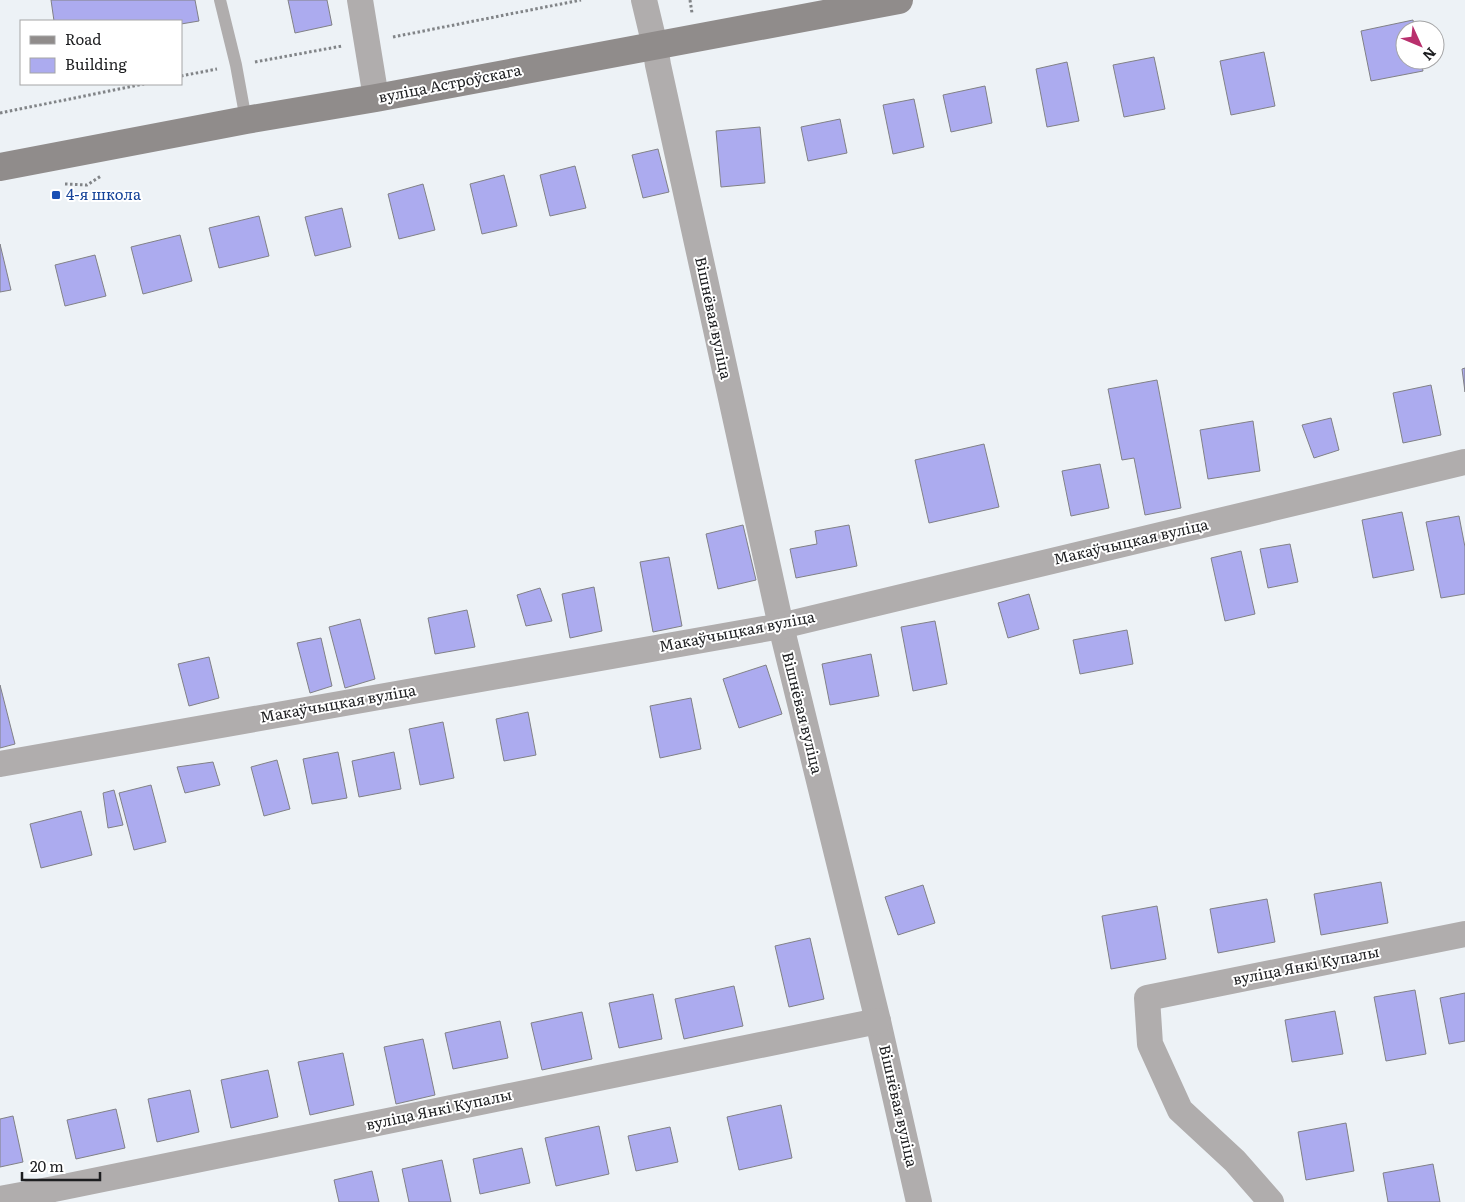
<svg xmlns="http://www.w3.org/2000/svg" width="1465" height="1202" font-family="Literata,serif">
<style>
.building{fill:#acabef;stroke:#818186}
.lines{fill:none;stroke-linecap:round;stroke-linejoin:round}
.path{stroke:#818487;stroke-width:3;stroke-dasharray:2.5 2.5;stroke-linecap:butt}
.lane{stroke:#b0adad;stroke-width:12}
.street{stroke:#b0adad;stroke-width:26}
.secondary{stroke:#908c8b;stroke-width:28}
.transit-dot{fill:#1a4fb4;stroke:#fff;stroke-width:2}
.labels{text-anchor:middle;stroke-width:4;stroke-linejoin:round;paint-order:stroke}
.street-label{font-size:15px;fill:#1d1e20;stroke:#fff}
.transit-label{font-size:15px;fill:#164399;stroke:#fff;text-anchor:start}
</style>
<rect width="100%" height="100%" fill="#edf2f6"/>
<!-- building -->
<g class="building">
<path d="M 51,0 L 195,0 L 199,21 L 181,24 L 181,21 L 54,21 Z"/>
<path d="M 288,0 L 327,0 L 332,25 L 295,33 Z"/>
<path d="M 1413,20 L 1415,30 L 1405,30 L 1405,60 L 1421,60 L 1423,71 L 1371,81 L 1361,31 Z"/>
<path d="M 1264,52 L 1275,106 L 1231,115 L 1220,61 Z"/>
<path d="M 1154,57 L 1165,109 L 1124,117 L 1113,65 Z"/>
<path d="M 1067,62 L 1079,121 L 1047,127 L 1036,69 Z"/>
<path d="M 985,86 L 992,123 L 951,132 L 943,95 Z"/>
<path d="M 914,99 L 924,147 L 893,154 L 883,105 Z"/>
<path d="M 840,119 L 847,153 L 808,161 L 801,127 Z"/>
<path d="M 760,127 L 765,183 L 721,187 L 716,131 Z"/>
<path d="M 658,149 L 669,192 L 643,198 L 632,155 Z"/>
<path d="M 575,166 L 586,208 L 550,216 L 540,175 Z"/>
<path d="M 504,175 L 517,226 L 482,234 L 470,184 Z"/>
<path d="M 423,184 L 435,230 L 399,239 L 388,194 Z"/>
<path d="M 342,208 L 351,247 L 315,256 L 305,217 Z"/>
<path d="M 259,216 L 269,256 L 219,268 L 209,228 Z"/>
<path d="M 180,235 L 192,281 L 143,294 L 131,247 Z"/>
<path d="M 0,244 L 11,290 L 0,292 Z"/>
<path d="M 95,255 L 106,296 L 65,306 L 55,265 Z"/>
<path d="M 1465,368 L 1465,392 L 1462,369 Z"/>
<path d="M 1157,380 L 1181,508 L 1145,515 L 1134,458 L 1122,460 L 1108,389 Z"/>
<path d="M 1431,385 L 1441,435 L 1403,443 L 1393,393 Z"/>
<path d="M 1331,418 L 1339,450 L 1314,458 L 1302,425 Z"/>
<path d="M 1253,421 L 1260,471 L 1208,479 L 1200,430 Z"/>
<path d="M 984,444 L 999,507 L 929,523 L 915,460 Z"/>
<path d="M 1100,464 L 1109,508 L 1071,516 L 1062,471 Z"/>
<path d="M 1402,512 L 1414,570 L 1373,578 L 1362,520 Z"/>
<path d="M 1459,516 L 1465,547 L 1465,594 L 1441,598 L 1426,522 Z"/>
<path d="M 743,525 L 756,580 L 718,589 L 706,534 Z"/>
<path d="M 849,525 L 857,566 L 796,578 L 790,549 L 817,544 L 815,531 Z"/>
<path d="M 1290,544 L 1298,582 L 1268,588 L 1260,549 Z"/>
<path d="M 1241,551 L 1255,614 L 1225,621 L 1211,558 Z"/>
<path d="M 669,557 L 682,626 L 653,632 L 640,562 Z"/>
<path d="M 594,587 L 602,631 L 570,638 L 562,594 Z"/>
<path d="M 540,588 L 552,621 L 526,626 L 517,595 Z"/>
<path d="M 1029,594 L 1039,629 L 1008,638 L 998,603 Z"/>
<path d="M 467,610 L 475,647 L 435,654 L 428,618 Z"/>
<path d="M 360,619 L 375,679 L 345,688 L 329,627 Z"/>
<path d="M 935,621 L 947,684 L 913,691 L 901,627 Z"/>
<path d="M 1127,630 L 1133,664 L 1080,674 L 1073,640 Z"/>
<path d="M 321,638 L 332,686 L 310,693 L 297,643 Z"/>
<path d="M 871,654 L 879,696 L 830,705 L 822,664 Z"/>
<path d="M 209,657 L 219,698 L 189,706 L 178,664 Z"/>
<path d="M 766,665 L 782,714 L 739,728 L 723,679 Z"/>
<path d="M 0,685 L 15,744 L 0,748 Z"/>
<path d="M 691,698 L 701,749 L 660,758 L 650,706 Z"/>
<path d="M 528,712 L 536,755 L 504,761 L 496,719 Z"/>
<path d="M 443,722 L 454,778 L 420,785 L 409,729 Z"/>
<path d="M 338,752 L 347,798 L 312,804 L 303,759 Z"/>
<path d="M 394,752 L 401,789 L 359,797 L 352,761 Z"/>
<path d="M 277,760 L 290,809 L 264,816 L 251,767 Z"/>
<path d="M 213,762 L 220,785 L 185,793 L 177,767 Z"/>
<path d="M 151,785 L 166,842 L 134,850 L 119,793 Z"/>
<path d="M 114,790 L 123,825 L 108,828 L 103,793 Z"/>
<path d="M 81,811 L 92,855 L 41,868 L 30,824 Z"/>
<path d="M 1381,882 L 1388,923 L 1321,935 L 1314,894 Z"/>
<path d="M 923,885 L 935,923 L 898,935 L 885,897 Z"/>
<path d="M 1267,899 L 1275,942 L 1218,953 L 1210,909 Z"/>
<path d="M 1157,906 L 1166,959 L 1111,969 L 1102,916 Z"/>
<path d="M 810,938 L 824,999 L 789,1007 L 775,946 Z"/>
<path d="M 734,986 L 743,1026 L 684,1039 L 675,999 Z"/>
<path d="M 1415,990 L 1426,1054 L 1386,1061 L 1374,997 Z"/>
<path d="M 1465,993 L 1465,1041 L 1449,1044 L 1440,998 Z"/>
<path d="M 653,994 L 662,1039 L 619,1048 L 609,1003 Z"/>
<path d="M 1335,1011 L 1343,1054 L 1292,1062 L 1285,1020 Z"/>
<path d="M 582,1012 L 592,1059 L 542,1070 L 531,1023 Z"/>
<path d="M 500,1021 L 508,1058 L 453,1069 L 445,1033 Z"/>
<path d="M 423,1039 L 435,1095 L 396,1104 L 384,1047 Z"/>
<path d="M 343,1053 L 354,1105 L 310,1115 L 298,1062 Z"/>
<path d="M 268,1070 L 278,1117 L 231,1128 L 221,1080 Z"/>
<path d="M 190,1090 L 199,1132 L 157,1142 L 148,1099 Z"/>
<path d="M 781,1105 L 792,1158 L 739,1170 L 727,1117 Z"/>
<path d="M 116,1109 L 125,1148 L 76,1159 L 67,1120 Z"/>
<path d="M 13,1116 L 23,1162 L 0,1167 L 0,1119 Z"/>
<path d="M 1346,1123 L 1354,1171 L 1306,1180 L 1298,1132 Z"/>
<path d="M 599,1126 L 609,1174 L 556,1186 L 545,1138 Z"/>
<path d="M 670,1127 L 678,1162 L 636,1171 L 628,1136 Z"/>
<path d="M 522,1148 L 530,1183 L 480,1194 L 473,1159 Z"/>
<path d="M 442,1160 L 451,1202 L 409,1202 L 402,1169 Z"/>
<path d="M 1433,1164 L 1440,1202 L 1388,1202 L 1383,1173 Z"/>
<path d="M 372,1171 L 379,1202 L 339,1202 L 334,1180 Z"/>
</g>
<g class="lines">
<!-- path -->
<g class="path">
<path d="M 690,0 L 692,13"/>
<path d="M 393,37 L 581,0"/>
<path d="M 255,62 L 342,46"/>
<path d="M 181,76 L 217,69"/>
<path d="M 0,113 L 144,84"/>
<path d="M 65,184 L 87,185 L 101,176"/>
</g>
<!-- lane -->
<path class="lane" d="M 220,0 L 236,65 L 246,120"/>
<!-- street -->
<g class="street">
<path d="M 360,0 L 376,98"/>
<path d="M 644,0 L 655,46 L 658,65 L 781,626 L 878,1021 L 919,1202"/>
<path d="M 0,764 L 781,626 L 1465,462"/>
<path d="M 0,1199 L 54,1189 L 878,1021"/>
<path d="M 1271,1202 L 1235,1161 L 1180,1110 L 1150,1044 L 1147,998 L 1465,934"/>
</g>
<!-- secondary -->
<path class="secondary" d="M 0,167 L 246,120 L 376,98 L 899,0"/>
</g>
<!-- markers -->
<rect class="transit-dot" x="51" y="190" width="10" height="10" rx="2.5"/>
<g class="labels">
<!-- street labels -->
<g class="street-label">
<text transform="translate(450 84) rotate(-11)" y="5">вуліца Астроўскага</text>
<text transform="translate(713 318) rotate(78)" y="5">Вішнёвая вуліца</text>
<text transform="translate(1131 542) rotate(-13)" y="5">Макаўчыцкая вуліца</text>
<text transform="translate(737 632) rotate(-11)" y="5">Макаўчыцкая вуліца</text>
<text transform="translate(338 704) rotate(-10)" y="5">Макаўчыцкая вуліца</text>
<text transform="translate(802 713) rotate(76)" y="5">Вішнёвая вуліца</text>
<text transform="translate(1306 966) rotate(-11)" y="5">вуліца Янкі Купалы</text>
<text transform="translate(898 1106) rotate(77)" y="5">Вішнёвая вуліца</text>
<text transform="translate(439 1110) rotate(-12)" y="5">вуліца Янкі Купалы</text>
</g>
<!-- transit labels -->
<g class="transit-label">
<text x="66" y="200">4-я школа</text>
</g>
</g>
<!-- legend -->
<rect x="20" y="20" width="162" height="65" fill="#ffffff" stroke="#a5a5a6"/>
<rect x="30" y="36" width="25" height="8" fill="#908c8b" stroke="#a5a5a6"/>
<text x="65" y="45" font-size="15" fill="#1d1e20">Road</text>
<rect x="30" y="58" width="25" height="15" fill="#acabef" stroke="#a5a5a6"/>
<text x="65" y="70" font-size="15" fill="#1d1e20">Building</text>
<!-- north arrow -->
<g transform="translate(1420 45) rotate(134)"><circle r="24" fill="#ffffff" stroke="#a5a5a6"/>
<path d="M0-4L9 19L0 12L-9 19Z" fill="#b9306d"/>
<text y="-8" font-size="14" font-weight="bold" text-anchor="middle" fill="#1d1e20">N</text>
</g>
<!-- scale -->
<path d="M22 1172v8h78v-8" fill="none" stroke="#1d1e20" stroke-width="2.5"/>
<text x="30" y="1172" font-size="15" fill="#1d1e20" stroke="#ffffff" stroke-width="4" paint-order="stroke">20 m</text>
</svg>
